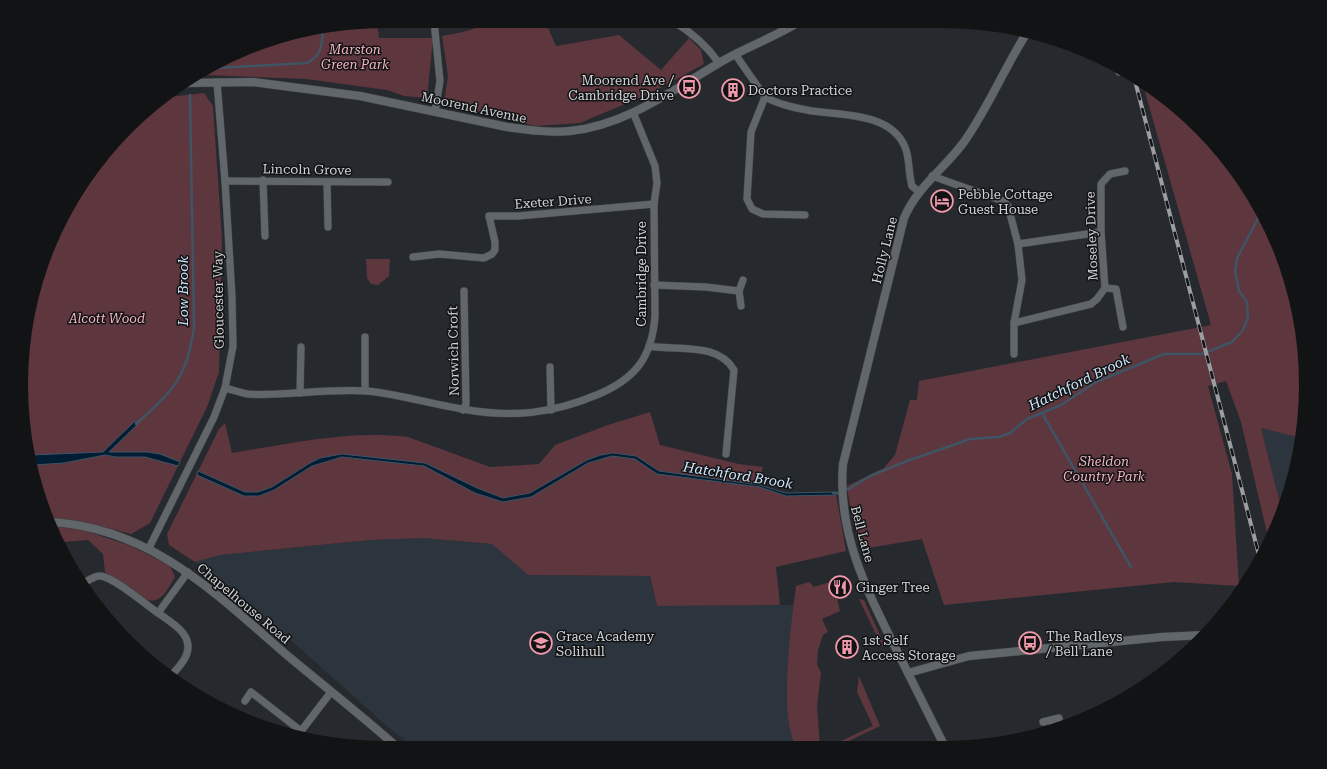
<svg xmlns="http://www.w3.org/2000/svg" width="1327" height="769" font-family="'Roboto Serif',serif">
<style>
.built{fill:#2c353d}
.green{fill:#5d363e}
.water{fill:#011d33;stroke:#3f5464}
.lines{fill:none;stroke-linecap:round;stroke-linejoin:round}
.stream{stroke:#3f5464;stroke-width:2.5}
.minor-casing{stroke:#414548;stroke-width:8}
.tertiary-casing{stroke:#414548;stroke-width:9}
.minor{stroke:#61666a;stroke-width:7}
.tertiary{stroke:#61666a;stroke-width:8}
.rail-casing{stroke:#9b9da1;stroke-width:4}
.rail{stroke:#111314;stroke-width:2.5;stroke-dasharray:8;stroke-linecap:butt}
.labels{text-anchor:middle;stroke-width:3;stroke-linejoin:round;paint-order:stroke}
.park-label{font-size:13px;font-style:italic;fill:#f7b5c2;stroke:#111314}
.poi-label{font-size:13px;fill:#d1d3d6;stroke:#111314;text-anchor:start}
.street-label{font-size:13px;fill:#d1d3d6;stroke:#111314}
.water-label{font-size:14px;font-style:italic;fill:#cfe7fd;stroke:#111314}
</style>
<rect width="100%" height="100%" fill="#262a2e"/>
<!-- built -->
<g class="built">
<path d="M 1261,428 L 1301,438 L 1299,455 L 1282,511 Z"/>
<path d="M 423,538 L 492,544 L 528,575 L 650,576 L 657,606 L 794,605 L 787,675 L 788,711 L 794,743 L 798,747 L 413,747 L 389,728 L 238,593 L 195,562 L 220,555 L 370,540 Z"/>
</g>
<!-- green -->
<g class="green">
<path d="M 499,21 L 545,21 L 556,46 L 619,35 L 661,70 L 689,38 L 701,50 L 704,64 L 651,93 L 580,123 L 537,126 L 450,107 L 444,102 L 448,76 L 442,36 L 463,32 Z"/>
<path d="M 377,22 L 379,38 L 433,38 L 427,98 L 404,96 L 387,90 L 306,79 L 203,75 L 268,40 Z"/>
<path d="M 1142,81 C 1156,88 1169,103 1182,113 C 1260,177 1305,284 1306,384 C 1306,402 1302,421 1301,438 L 1261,428 L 1282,511 L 1278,523 L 1269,541 L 1241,422 L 1226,381 L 1208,386 L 1232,474 L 1239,586 L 1174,582 L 944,605 L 922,539 L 862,549 L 853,523 L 847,486 L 884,468 L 895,455 L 910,400 L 917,400 L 919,381 L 1211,325 Z"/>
<path d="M 204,93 L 213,106 L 222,239 L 219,372 L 207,407 L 150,523 L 131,534 L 85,522 L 49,518 L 40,502 L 22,408 L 22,401 L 25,402 L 22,401 L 33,290 L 82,182 L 161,98 Z"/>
<path d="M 390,259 L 389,276 L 378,285 L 371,284 L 367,278 L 366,259 Z"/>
<path d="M 650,412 L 660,445 L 739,464 L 763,467 L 759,483 L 761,486 L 784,495 L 836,494 L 846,551 L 776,567 L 780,605 L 657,606 L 650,576 L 528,575 L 492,544 L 423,538 L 370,540 L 220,555 L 195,562 L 169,545 L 167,534 L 219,429 L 225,423 L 232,453 C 289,444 350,430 408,437 L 490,467 L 539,464 L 555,445 L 608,425 Z"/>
<path d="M 53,526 L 86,531 L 131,546 L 170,566 L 175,577 C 168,588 162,604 147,600 L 105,572 L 103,554 L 88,540 L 62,542 Z"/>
<path d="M 809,582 L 814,587 L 830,582 L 833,595 L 836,594 L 840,611 L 822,619 L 828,632 L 823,635 L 818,650 L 817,664 L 821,673 L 817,706 L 820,746 L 841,741 L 873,726 L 857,692 L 859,676 L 880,726 L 836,747 L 798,747 C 777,726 792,617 796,586 Z"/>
<path d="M 859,599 L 864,600 L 885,646 L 882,647 Z"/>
</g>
<!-- water -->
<g class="water">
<path d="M 134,422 L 140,422 L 109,452 L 147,452 L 160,454 L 180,462 L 178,466 L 145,457 L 116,457 L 105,455 L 64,463 L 33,465 L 31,455 L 103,452 Z"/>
<path d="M 613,453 L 636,456 L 659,471 L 760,485 L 785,493 L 836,492 L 836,495 L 786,496 L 760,487 L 657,474 L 635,459 L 612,456 L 588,463 L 531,497 L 503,502 L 475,493 L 424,466 L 342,457 L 312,466 L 274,490 L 259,496 L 244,496 L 197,475 L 198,471 L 245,492 L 258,492 L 272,487 L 310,463 L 320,458 L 342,454 L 425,463 L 477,488 L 503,498 L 530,493 L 587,460 L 601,455 Z"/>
</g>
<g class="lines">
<!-- stream -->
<g class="stream">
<path d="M 216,68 L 307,63 C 322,54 321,48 323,31"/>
<path d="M 1042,413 L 1131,567"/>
<path d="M 136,424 C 173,390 187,379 194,327 L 190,95"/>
<path d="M 833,493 L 842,493 L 870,476 L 907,461 L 970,439 L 999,437 L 1010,433 L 1027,419 L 1061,405 L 1096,382 L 1164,354 L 1202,354 L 1232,342 L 1243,330 L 1248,317 L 1247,302 L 1239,291 L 1235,271 L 1237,258 L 1261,213"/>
</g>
<!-- minor casing -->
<g class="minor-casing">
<g id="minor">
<path d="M 434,21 L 440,81 L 435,111"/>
<path d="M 673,21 C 691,32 707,46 719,63"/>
<path d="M 735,54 L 765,97 C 780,105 796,108 812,111 C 842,115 891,113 905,147 C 910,159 908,172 912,186 L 919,192"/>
<path d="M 1119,70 L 1119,72"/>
<path d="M 765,97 L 751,132 L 747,199 L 752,209 L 763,214 L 805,215"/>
<path d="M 932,176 L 1003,201 L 1008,206 L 1018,244 L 1022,280 L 1014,323 L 1014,354"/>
<path d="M 263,180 L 265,236"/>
<path d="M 225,181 L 388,182"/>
<path d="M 327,182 L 328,227"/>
<path d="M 1018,244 L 1101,232"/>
<path d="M 413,257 L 439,254 L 484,258 L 492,254 L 495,250 L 495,242 L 489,216 L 518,216 L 654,204"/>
<path d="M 654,285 L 706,287 L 739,291"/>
<path d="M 1105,288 L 1116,289 L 1123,327"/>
<path d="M 741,306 L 739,291 L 743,280"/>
<path d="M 1014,323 L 1091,304 L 1097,299 L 1105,288 L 1101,232 L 1101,184 L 1110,174 L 1125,171"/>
<path d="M 365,337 L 365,391"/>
<path d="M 649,346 C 677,351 718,342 734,370 L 726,454"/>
<path d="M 550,367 L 551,410"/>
<path d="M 225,388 C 233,390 241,393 248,394 C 257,395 267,394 276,394 C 304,393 339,389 367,391 C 399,394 430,404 462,409 C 512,418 552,414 599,394 C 636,378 652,357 655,316 L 654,204 L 657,183 L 655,166 L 633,112"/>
<path d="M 300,393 L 301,347"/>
<path d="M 463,410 L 466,404 L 464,291"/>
<path d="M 149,548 L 214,417 L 225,388 L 233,346 L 232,297 L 225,181 L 217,82"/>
<path d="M 84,583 C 89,580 95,575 101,576 C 115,578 145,604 158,613 L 188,572"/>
<path d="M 158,613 C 172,623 195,635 186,656 C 183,663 176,670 171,676"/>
<path d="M 245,701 L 251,692 L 301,731"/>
<path d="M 1051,720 L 1054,730"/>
<path d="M 1043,722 L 1059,718"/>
<path d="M 298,735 L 331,692"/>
</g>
</g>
<!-- tertiary casing -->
<g class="tertiary-casing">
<g id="tertiary">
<path d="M 187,83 L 253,82 L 360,96 L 507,127 C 528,130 549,133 570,131 C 628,125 677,87 726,59 C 750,46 776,36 799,22"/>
<path d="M 51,522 C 152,528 216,594 288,656 C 324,686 361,715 397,747"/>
<path d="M 908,673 L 969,656 L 1162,637 L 1205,635"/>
<path d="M 945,747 C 929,715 913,683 897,651 C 867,591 837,533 843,464 L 904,218 C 917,187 944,169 964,142 C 988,108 1004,69 1026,34"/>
</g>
</g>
<!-- minor -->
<use href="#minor" class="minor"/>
<!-- tertiary -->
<use href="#tertiary" class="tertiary"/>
<!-- rail casing -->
<g class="rail-casing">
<path id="rail" d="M 1134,77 L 1260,559"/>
</g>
<!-- rail -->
<use href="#rail" class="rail"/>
</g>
<!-- icons -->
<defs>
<g id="bus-ring" transform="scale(1.15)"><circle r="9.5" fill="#111314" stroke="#f29aac" stroke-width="1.5"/><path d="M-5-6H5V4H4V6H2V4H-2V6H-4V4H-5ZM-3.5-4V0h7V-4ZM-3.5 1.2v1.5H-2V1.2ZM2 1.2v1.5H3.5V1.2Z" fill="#f29aac"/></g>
<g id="building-ring" transform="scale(1.15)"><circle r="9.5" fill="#111314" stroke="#f29aac" stroke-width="1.5"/><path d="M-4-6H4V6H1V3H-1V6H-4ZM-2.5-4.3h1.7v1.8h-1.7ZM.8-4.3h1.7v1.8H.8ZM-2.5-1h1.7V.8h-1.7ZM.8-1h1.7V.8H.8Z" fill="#f29aac"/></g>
<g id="hotel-ring" transform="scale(1.15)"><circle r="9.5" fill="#111314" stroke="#f29aac" stroke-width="1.5"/><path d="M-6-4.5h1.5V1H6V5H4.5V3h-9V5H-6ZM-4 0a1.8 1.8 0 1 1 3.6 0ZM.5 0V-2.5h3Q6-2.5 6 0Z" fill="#f29aac"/></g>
<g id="restaurant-ring" transform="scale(1.15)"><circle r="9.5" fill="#111314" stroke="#f29aac" stroke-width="1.5"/><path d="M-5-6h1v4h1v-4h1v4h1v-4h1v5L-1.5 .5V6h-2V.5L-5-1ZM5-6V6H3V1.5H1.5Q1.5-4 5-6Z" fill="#f29aac"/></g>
<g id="school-ring" transform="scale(1.15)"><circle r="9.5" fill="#111314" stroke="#f29aac" stroke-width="1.5"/><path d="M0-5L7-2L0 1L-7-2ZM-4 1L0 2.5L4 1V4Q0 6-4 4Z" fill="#f29aac"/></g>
</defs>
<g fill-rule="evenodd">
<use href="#bus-ring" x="689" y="87"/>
<use href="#building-ring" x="733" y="90"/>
<use href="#hotel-ring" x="942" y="201"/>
<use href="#restaurant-ring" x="840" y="587"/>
<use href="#school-ring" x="541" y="643"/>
<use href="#bus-ring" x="1030" y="643"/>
<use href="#building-ring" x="847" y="647"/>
</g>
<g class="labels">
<!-- park labels -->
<g class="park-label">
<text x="355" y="54">Marston<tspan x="355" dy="15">Green Park</tspan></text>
<text x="107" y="323">Alcott Wood</text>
<text x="1104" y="466">Sheldon<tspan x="1104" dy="15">Country Park</tspan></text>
</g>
<!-- poi labels -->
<g class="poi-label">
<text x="674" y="85" text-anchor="end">Moorend Ave /<tspan x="674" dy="15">Cambridge Drive</tspan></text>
<text x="748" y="95">Doctors Practice</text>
<text x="958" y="199">Pebble Cottage<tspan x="958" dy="15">Guest House</tspan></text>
<text x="856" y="592">Ginger Tree</text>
<text x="556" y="641">Grace Academy<tspan x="556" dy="15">Solihull</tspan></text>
<text x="1046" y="641">The Radleys<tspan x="1046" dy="15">/ Bell Lane</tspan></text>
<text x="862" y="645">1st Self<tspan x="862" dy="15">Access Storage</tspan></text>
</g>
<!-- street labels -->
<g class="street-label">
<text transform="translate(474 107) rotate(12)" y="5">Moorend Avenue</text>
<text transform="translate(307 169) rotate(1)" y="5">Lincoln Grove</text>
<text transform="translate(553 201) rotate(-4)" y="5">Exeter Drive</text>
<text transform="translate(1091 236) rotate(-92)" y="5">Moseley Drive</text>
<text transform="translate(884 250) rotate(-76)" y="5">Holly Lane</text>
<text transform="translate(641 274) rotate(-90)" y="5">Cambridge Drive</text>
<text transform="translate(218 300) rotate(-91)" y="5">Gloucester Way</text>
<text transform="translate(453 351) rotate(-91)" y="5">Norwich Croft</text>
<text transform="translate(863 534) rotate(75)" y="5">Bell Lane</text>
<text transform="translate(244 603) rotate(40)" y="5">Chapelhouse Road</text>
</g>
<!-- water labels -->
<g class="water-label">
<text transform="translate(183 291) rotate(-90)" y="5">Low Brook</text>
<text transform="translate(1079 382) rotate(-26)" y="5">Hatchford Brook</text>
<text transform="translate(738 475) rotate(9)" y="5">Hatchford Brook</text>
</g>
</g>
<!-- crop -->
<path d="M0 0H1327V769H0ZM384 28H943A356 356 0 0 1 1299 384V385A356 356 0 0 1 943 741H384A356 356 0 0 1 28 385V384A356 356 0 0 1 384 28Z" fill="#111314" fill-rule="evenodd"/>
</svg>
